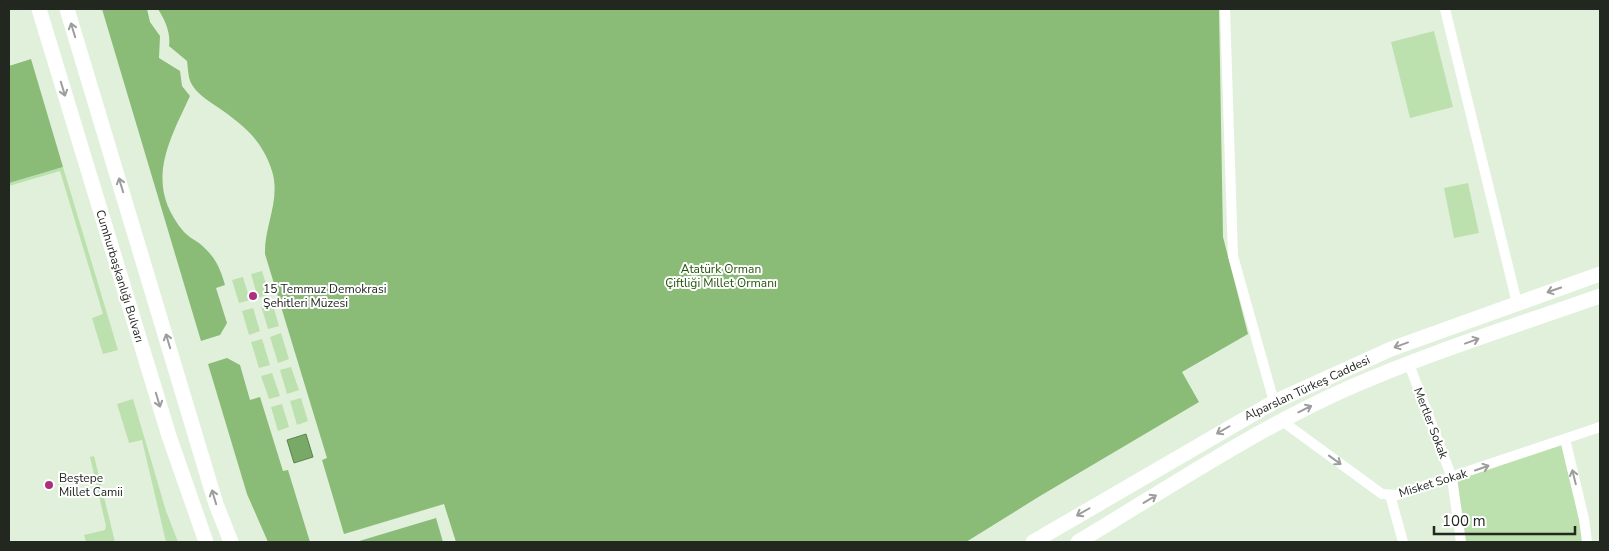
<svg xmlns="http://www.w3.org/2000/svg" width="1609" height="551" font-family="'Nunito Sans',sans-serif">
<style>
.green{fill:#bce1ae}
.forest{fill:#8abb77}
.water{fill:#79a966;stroke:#5f8251}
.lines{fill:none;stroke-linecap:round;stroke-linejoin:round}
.minor{stroke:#fff;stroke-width:10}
.primary{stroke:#fff;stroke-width:15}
.oneway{stroke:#9c9e9b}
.poi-dot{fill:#ad2f7d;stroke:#fff;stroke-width:2}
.labels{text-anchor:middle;stroke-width:4;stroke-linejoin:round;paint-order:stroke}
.park-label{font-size:12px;fill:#25530c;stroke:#fff}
.street-label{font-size:12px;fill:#222720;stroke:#fff}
.poi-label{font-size:12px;fill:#222720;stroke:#fff;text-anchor:start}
</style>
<rect width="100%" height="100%" fill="#e1f0db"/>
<!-- green -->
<g class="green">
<path d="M 1434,31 L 1453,107 L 1410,118 L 1391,42 Z"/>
<path d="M 63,167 L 118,350 L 103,354 L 92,318 L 103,314 L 60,171 L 9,186 L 9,183 Z"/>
<path d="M 1468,183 L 1479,233 L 1454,238 L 1444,188 Z"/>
<path d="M 262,271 L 269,294 L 258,298 L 251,274 Z"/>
<path d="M 243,277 L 250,300 L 239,303 L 232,280 Z"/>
<path d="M 272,302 L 279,326 L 268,329 L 261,306 Z"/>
<path d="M 253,308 L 260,331 L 249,335 L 242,311 Z"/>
<path d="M 281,333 L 289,359 L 278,363 L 270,337 Z"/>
<path d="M 262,339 L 270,365 L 259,368 L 251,342 Z"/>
<path d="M 291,367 L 299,390 L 287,394 L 280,370 Z"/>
<path d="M 272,373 L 280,396 L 269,399 L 261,376 Z"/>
<path d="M 301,398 L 308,421 L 297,425 L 290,401 Z"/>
<path d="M 133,399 L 166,511 L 178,542 L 166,542 L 142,440 L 129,443 L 117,404 Z"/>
<path d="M 282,404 L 289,427 L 278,431 L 271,407 Z"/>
<path d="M 1565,439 L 1585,542 L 1460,542 L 1452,478 Z"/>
<path d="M 94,456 L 115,542 L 86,542 L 84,535 L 105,530 L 106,526 L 90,457 Z"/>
</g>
<!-- forest -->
<g class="forest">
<path d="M 102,9 L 147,9 L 150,22 L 160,36 L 159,58 L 180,71 L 182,86 L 190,96 C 168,143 144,185 184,232 C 188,236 194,240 199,243 C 214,255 220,267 225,285 L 216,288 L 227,323 L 220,335 L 201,341 Z"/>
<path d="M 158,9 L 1219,9 L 1223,237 L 1248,334 L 1182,372 L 1199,402 L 1040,496 L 966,542 L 456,542 L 444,504 L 344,534 L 322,460 L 327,458 L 265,254 C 264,226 281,200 272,171 C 262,139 242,124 216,106 C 207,100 196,93 191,83 C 188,77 188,67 187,61 L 169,46 C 171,33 165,20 158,9 Z"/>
<path d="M 31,59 L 63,167 L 9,183 L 9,66 Z"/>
<path d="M 227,358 L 240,365 L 250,400 L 260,397 L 283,471 L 288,470 L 310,542 L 268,542 L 247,494 L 208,364 Z"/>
<path d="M 436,518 L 443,542 L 356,542 Z"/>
</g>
<!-- water -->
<path class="water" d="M 306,434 L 313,457 L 294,463 L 287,440 Z"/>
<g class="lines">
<!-- minor -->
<g class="minor">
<path d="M 1225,9 L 1233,256 L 1274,402"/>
<path d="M 1445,9 L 1517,303"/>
<path d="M 1409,364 L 1452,478 L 1461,542"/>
<path d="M 1282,421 L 1382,494 L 1397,495 L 1600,427"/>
<path d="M 1565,439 L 1584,519 L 1587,542"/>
<path d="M 1390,495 L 1403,542"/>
</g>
<!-- primary -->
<g class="primary">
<path d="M 39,9 L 169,436 L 206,542"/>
<path d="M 67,9 L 216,504 L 231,542"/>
<path d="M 1033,542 L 1274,402 L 1391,349 L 1600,274"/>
<path d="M 1078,542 C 1165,490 1251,432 1344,390 C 1427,353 1515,326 1600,296"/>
</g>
</g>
<!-- one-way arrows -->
<defs><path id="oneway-shaft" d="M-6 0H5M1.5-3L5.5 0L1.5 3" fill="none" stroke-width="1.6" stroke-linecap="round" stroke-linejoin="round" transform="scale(1.25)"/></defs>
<g class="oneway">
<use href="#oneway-shaft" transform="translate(73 30) rotate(-107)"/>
<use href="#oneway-shaft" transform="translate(63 89) rotate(73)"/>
<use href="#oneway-shaft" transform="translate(121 185) rotate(-107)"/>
<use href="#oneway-shaft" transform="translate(1554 290) rotate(161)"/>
<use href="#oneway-shaft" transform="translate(168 341) rotate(-107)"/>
<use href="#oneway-shaft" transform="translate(1472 341) rotate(-20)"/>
<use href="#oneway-shaft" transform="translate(1401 345) rotate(160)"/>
<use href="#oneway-shaft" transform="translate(158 400) rotate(73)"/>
<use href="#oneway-shaft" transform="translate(1305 409) rotate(-26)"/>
<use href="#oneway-shaft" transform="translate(1223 430) rotate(150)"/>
<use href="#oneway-shaft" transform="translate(1335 460) rotate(36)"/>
<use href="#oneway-shaft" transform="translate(1482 468) rotate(-19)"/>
<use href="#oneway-shaft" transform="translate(1574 477) rotate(-104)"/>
<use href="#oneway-shaft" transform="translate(214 497) rotate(-107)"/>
<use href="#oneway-shaft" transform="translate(1150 499) rotate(-31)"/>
<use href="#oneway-shaft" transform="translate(1083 512) rotate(150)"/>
</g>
<!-- markers -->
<g class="poi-dot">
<circle cx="253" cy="296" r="5"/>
<circle cx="49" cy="485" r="5"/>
</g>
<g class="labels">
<!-- park labels -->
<g class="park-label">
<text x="721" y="273">Atatürk Orman<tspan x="721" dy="14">Çiftliği Millet Ormanı</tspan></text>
</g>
<!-- street labels -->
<g class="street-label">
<text transform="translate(120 276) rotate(73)" y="4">Cumhurbaşkanlığı Bulvarı</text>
<text transform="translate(1307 388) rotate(-25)" y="4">Alparslan Türkeş Caddesi</text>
<text transform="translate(1431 423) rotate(69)" y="4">Mertler Sokak</text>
<text transform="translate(1433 483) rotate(-17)" y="4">Misket Sokak</text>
</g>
<!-- poi labels -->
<g class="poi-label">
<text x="263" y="293">15 Temmuz Demokrasi<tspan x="263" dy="14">Şehitleri Müzesi</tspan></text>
<text x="59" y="482">Beştepe<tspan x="59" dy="14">Millet Camii</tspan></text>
</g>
</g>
<!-- border -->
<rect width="1609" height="551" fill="none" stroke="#222720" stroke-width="20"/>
<!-- scale -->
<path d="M1434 526v8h141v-8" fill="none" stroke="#222720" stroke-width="2.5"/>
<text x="1442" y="526" font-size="15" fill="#222720" stroke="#ffffff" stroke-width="4" paint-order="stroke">100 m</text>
</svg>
